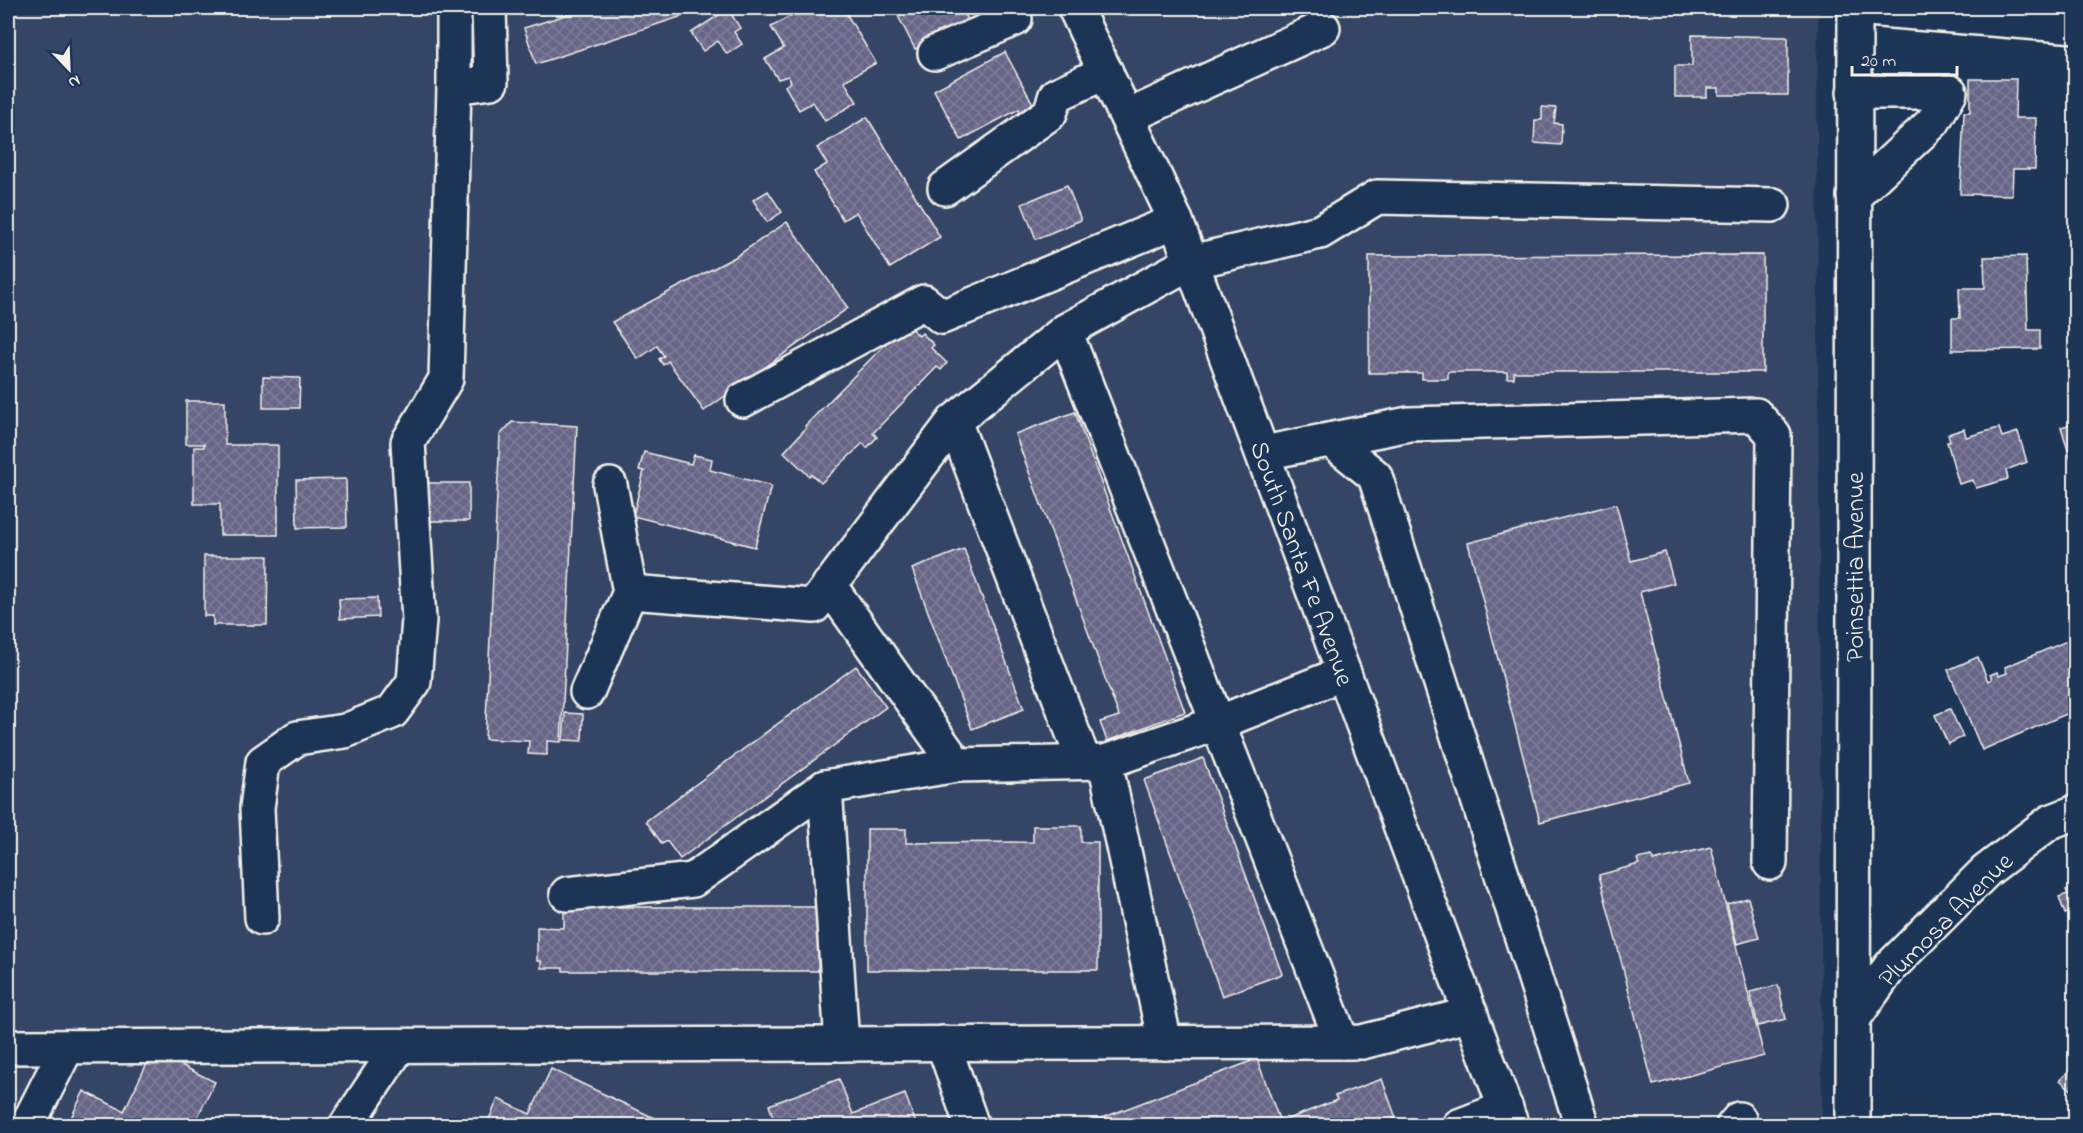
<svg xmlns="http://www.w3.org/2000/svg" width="2083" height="1133" font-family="'Indie Flower',sans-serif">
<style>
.built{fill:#344466}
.building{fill:url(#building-cross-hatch);stroke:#f4f1e8;stroke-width:1.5}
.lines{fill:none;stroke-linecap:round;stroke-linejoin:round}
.minor-casing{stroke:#f4f1e8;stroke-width:38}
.major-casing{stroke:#f4f1e8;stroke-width:38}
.minor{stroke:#1d3557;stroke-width:33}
.major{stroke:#1d3557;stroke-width:33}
.labels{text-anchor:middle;stroke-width:5;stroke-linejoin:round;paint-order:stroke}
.street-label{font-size:26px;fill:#f4f1e8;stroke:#1d3557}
</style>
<defs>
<pattern id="building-cross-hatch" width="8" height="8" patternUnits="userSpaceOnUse" patternTransform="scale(1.5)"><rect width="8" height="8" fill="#686688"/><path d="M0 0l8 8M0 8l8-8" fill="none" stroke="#7e7c99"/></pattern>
</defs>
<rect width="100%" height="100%" fill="#1d3557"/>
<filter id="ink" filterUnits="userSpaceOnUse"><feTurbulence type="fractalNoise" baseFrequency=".0167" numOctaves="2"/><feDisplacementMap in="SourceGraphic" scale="12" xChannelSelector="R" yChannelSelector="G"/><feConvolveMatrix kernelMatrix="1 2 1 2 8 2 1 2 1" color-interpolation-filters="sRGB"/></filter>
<g filter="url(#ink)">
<!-- built -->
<path class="built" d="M 8,8 L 1818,8 L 1817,117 L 1822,1125 L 8,1125 Z"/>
<!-- building -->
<g class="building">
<path d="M 525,8 L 544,8 L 527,13 Z"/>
<path d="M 588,8 L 707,8 L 536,64 L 524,28 Z"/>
<path d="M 787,8 L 843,8 L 876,63 L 844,81 L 857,102 L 825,121 L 813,102 L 799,110 L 785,86 L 791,82 L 788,76 L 778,79 L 765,59 L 784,48 L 771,27 L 792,15 Z"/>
<path d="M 894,8 L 962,8 L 972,28 L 944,34 L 915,49 Z"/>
<path d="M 728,9 L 740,28 L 734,32 L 742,44 L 727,54 L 718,41 L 703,51 L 691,33 Z"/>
<path d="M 1692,35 L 1788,37 L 1788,95 L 1719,95 L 1719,88 L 1707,88 L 1707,97 L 1675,97 L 1675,66 L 1692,66 Z"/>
<path d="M 1005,52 L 1034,106 L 1021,113 L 1019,109 L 961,140 L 934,90 Z"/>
<path d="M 1970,79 L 2016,79 L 2015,118 L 2036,118 L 2035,169 L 2013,169 L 2012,195 L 1960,194 L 1964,112 L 1970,112 Z"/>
<path d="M 1542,107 L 1556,108 L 1554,123 L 1562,124 L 1561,145 L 1534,143 L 1535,120 L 1542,120 Z"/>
<path d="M 867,117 L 940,237 L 890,268 L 856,212 L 843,220 L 814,172 L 827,164 L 817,148 Z"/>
<path d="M 1067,185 L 1081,220 L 1036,239 L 1022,204 Z"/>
<path d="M 768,191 L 782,212 L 767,222 L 753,200 Z"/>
<path d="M 787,222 L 848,308 L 704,411 L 668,361 L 663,365 L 659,359 L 664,356 L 657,346 L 638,359 L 612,322 L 735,257 Z"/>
<path d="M 1763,255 L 1763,372 L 1514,372 L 1514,378 L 1507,378 L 1507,372 L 1448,372 L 1448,379 L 1422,379 L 1422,373 L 1369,373 L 1369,256 Z"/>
<path d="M 2026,256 L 2028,330 L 2040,330 L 2040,349 L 1952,350 L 1952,318 L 1960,318 L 1959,288 L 1985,288 L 1984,257 Z"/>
<path d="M 906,323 L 919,336 L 922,333 L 934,345 L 931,348 L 947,363 L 941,370 L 937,367 L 873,433 L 877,437 L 867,448 L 863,443 L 821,483 L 811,474 L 809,476 L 784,452 L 806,428 L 805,426 Z"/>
<path d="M 263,377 L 300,378 L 299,408 L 263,408 Z"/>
<path d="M 186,401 L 225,401 L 225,445 L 278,445 L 278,535 L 220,535 L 220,504 L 194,504 L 194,447 L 204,447 L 204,444 L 186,444 Z"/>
<path d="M 1075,412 L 1185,712 L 1107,741 L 1100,722 L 1119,716 L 1015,434 Z"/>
<path d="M 512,422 L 577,426 L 561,742 L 547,741 L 547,755 L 528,754 L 529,741 L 485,739 L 500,435 Z"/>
<path d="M 2076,423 L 2076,462 L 2072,463 L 2061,427 Z"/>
<path d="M 1999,428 L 2002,437 L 2018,432 L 2027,462 L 2006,470 L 2008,479 L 1976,488 L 1973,480 L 1959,484 L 1947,442 L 1950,442 L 1948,434 L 1964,429 L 1966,437 Z"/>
<path d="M 644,452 L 691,464 L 694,455 L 712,459 L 710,470 L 771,486 L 755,547 L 633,516 L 644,471 L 639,470 Z"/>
<path d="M 346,479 L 347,527 L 297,528 L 296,480 Z"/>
<rect x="428" y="483" width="41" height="38"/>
<path d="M 1616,504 L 1631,561 L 1665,552 L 1674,583 L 1640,592 L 1689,783 L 1540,822 L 1468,543 Z"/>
<path d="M 964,549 L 1024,709 L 972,729 L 912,569 Z"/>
<path d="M 204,556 L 268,556 L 267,625 L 213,625 L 213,616 L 204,616 Z"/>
<path d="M 377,598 L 378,617 L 340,619 L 339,599 Z"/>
<path d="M 2074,638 L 2076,710 L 1982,750 L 1948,670 L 1978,657 L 1988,681 L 1992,679 L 1990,675 L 1997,672 L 1999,676 L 2007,673 L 2005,667 Z"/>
<path d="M 856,666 L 886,707 L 680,859 L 667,841 L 662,844 L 646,821 Z"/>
<path d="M 1950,709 L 1963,737 L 1948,744 L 1935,715 Z"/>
<path d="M 565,713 L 583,714 L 582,741 L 563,740 Z"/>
<path d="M 1203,758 L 1282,974 L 1222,996 L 1144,780 Z"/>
<path d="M 1033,826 L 1081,826 L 1081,842 L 1098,842 L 1098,970 L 867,970 L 867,829 L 906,829 L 906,843 L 1033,842 Z"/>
<path d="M 1711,847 L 1764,1056 L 1653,1085 L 1599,875 L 1639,864 L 1637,859 L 1652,856 L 1653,861 Z"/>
<path d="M 2076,887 L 2076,910 L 2065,914 L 2059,897 L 2068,894 L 2066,890 Z"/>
<path d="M 1748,898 L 1759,938 L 1737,944 L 1727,904 Z"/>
<path d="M 564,907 L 824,907 L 819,936 L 818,971 L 563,971 L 563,968 L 541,968 L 541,961 L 537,961 L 537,927 L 564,928 Z"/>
<path d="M 1778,985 L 1786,1019 L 1758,1026 L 1750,992 Z"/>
<path d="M 153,1051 L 215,1082 L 193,1126 L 67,1126 L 84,1091 L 124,1111 Z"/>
<path d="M 1257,1059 L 1279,1119 L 1262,1126 L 1081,1126 Z"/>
<path d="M 2076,1064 L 2076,1094 L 2060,1080 Z"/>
<path d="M 551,1069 L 671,1126 L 486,1126 L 498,1099 L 530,1114 Z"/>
<path d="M 839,1079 L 853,1114 L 905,1094 L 917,1126 L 776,1126 L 769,1105 Z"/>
<path d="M 1382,1079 L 1396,1118 L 1376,1126 L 1370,1126 L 1369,1124 L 1365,1126 L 1270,1126 L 1337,1100 L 1335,1096 Z"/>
</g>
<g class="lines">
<!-- minor casing -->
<g class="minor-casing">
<g id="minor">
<path d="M 454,8 L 454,87 L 491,82 L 489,8"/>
<path d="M 1855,8 L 2076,26"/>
<path d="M 935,53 L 1015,19 L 1006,8"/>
<path d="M 1854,92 L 1950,92 L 1933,122 L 1854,196"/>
<path d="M 1127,117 L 1323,28"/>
<path d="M 945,188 L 1050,113 L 1056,95 L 1106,72"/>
<path d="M 743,400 L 924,302 L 942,317 L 1176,221"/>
<path d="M 954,421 L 1084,762"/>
<path d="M 1331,440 L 1375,476 L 1582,1126"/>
<path d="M 1263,453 L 1409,424 L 1756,415 L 1774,435 L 1770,863"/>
<path d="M 610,485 L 630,592"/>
<path d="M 829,585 L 957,765 L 1105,762 L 1218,723 L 1344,673"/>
<path d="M 587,692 L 630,592 L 814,606 L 954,421 L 1065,331"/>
<path d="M 1105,762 L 1165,1043"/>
<path d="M 567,894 L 693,880 L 825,787"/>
<path d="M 262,918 L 257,808 L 263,762 L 297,738 L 345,731 L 392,712 L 414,682 L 419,620 L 408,442 L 446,379 L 454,87"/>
<path d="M 1854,1018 L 1890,967 L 1986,871 L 2050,822 L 2076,812"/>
<path d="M 1342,1042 L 1065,331 L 1191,262 L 1320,232 L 1377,197 L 1773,205"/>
<path d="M 943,1043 L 972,1126"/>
<path d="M 842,1044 L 825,787 L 957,765"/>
<path d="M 8,1047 L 1362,1042 L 1471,1014"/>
<path d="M 27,1126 L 67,1047"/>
<path d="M 346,1126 L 399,1046"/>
<path d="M 1459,1126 L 1506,1108"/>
<path d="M 1733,1126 L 1739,1119"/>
<path d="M 1853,1126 L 1855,8"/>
</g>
</g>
<!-- major casing -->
<g class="major-casing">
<path id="major" d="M 1075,8 L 1176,221 L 1512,1126"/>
</g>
<!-- minor -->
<use href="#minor" class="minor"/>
<!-- major -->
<use href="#major" class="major"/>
</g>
</g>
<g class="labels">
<!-- street labels -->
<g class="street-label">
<text transform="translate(1303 563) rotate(70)" y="9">South Santa Fe Avenue</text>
<text transform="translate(1854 567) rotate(-90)" y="9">Poinsettia Avenue</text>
<text transform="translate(1945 919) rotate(-45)" y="9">Plumosa Avenue</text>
</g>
</g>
<!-- margin -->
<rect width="2083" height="1133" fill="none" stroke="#1d3557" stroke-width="30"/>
<rect x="15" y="15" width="2053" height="1103" fill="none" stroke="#f4f1e8" stroke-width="2" filter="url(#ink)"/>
<!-- north arrow -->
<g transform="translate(69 69) rotate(157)" stroke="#1d3557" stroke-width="4.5" paint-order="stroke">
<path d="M0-4.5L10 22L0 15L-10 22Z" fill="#f4f1e8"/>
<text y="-9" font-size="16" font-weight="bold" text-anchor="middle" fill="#f4f1e8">N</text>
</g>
<!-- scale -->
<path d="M1852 66v9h105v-9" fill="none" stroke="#f4f1e8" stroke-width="3"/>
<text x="1861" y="66" font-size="18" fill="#f4f1e8" stroke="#1d3557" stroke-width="4.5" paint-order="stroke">20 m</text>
</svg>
